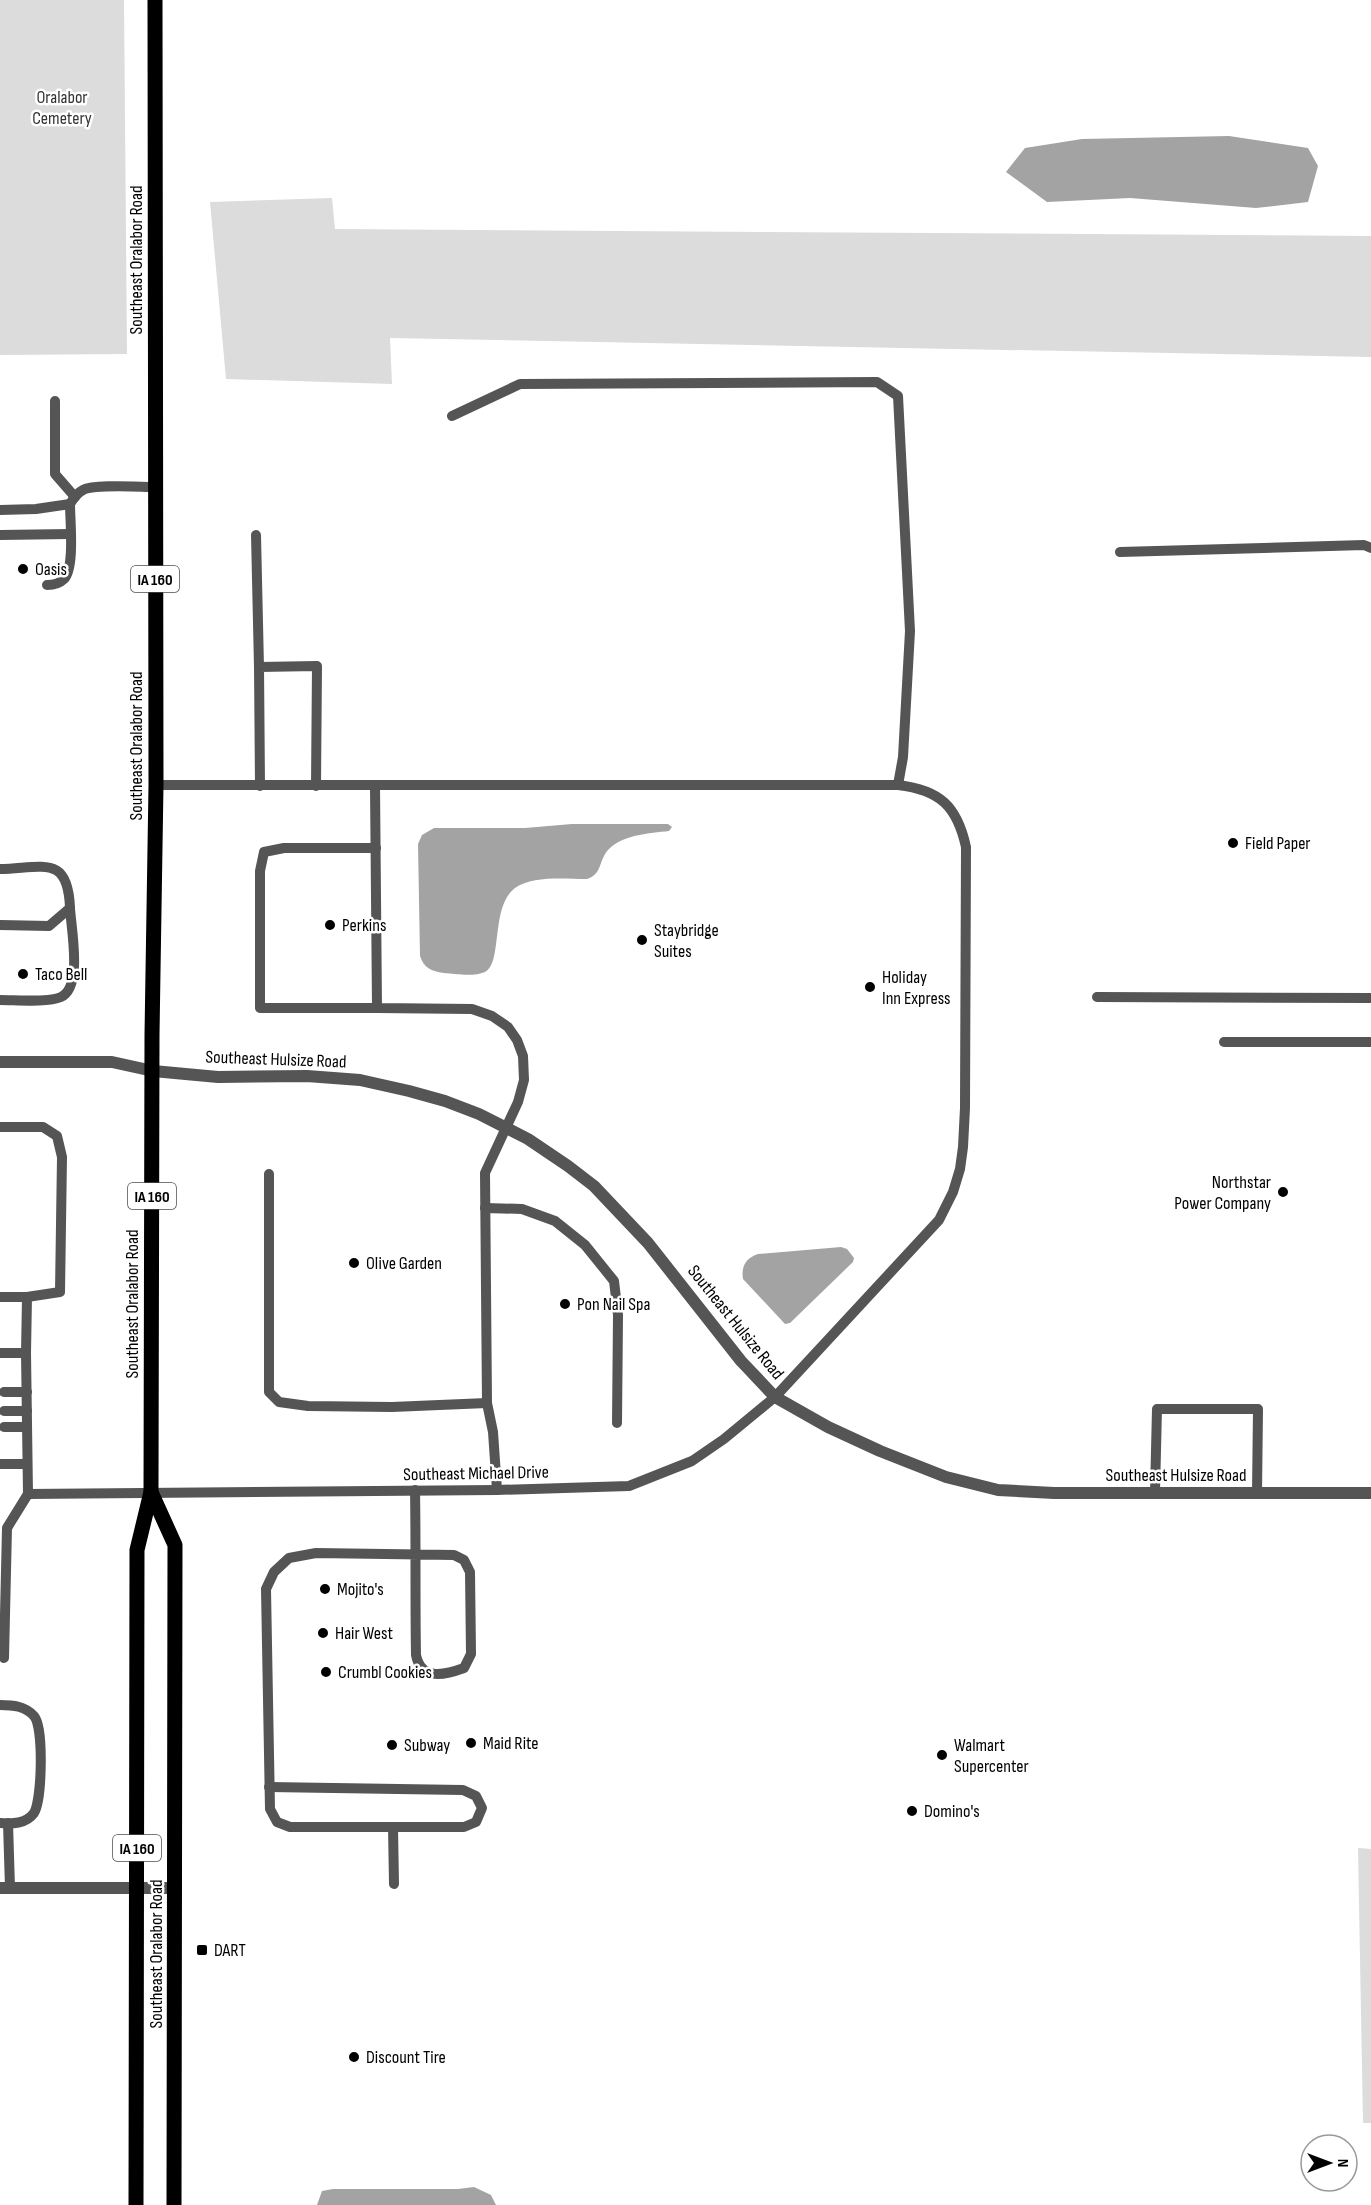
<svg xmlns="http://www.w3.org/2000/svg" width="1371" height="2205" font-family="'Sofia Sans Condensed',sans-serif">
<style>
.green{fill:#dcdcdc}
.water{fill:#a3a3a3}
.lines{fill:none;stroke-linecap:round;stroke-linejoin:round}
.service{stroke:#555;stroke-width:10}
.minor{stroke:#555;stroke-width:12}
.primary{stroke:#000;stroke-width:15}
.poi-dot{fill:#000;stroke:#fff;stroke-width:2}
.labels{text-anchor:middle;stroke-width:5;stroke-linejoin:round;paint-order:stroke}
.shield{fill:#fff;stroke:#4c4c4c;stroke-width:1.5}
.shield-label{font-size:16px;font-weight:bold;fill:#000}
.park-label{font-size:18px;fill:#333;stroke:#fff}
.street-label{font-size:18px;fill:#000;stroke:#fff}
.poi-label{font-size:18px;fill:#000;stroke:#fff;text-anchor:start}
</style>
<rect width="100%" height="100%" fill="#fff"/>
<!-- green -->
<g class="green">
<path d="M 0,0 L 124,0 L 127,354 L 0,355 Z"/>
<path d="M 332,198 L 335,229 L 1371,236 L 1371,357 L 390,338 L 392,384 L 226,379 L 210,202 Z"/>
<path d="M 1358,1848 L 1371,1849 L 1371,2123 L 1363,2123 Z"/>
</g>
<!-- water -->
<g class="water">
<path d="M 1229,136 L 1308,148 L 1318,166 L 1308,202 L 1256,208 L 1130,198 L 1047,202 L 1006,172 L 1025,148 L 1082,139 Z"/>
<path d="M 572,824 L 668,824 L 672,827 L 669,831 C 649,833 623,835 609,849 C 598,860 603,874 587,879 C 566,879 533,875 515,888 C 490,907 503,963 485,972 C 474,977 455,974 444,973 C 431,971 424,968 420,956 L 418,844 L 422,835 L 434,828 L 525,828 Z"/>
<path d="M 841,1247 L 847,1249 L 854,1258 L 853,1262 L 790,1323 L 785,1324 L 743,1279 C 741,1266 746,1258 758,1254 Z"/>
<path d="M 474,2187 L 491,2195 L 496,2205 L 317,2205 L 322,2191 L 333,2189 L 458,2189 Z"/>
</g>
<g class="lines">
<!-- service -->
<g class="service">
<path d="M 55,401 L 55,474 L 75,497"/>
<path d="M 452,416 L 520,384 L 877,382 L 898,396 L 910,631 L 903,757 L 898,785"/>
<path d="M 0,510 L 36,509 L 70,504"/>
<path d="M 0,535 L 70,534"/>
<path d="M 256,535 L 259,667"/>
<path d="M 1120,552 L 1364,545 L 1371,548"/>
<path d="M 47,585 C 53,585 59,584 64,579 C 75,568 70,521 70,504 C 73,499 77,493 83,490 C 94,484 139,487 154,487"/>
<path d="M 260,786 L 259,667 L 317,666 L 316,786"/>
<path d="M 375,786 L 377,1008 L 472,1009 L 492,1016 L 508,1027 L 517,1040 L 523,1056 L 524,1080 L 518,1102 L 485,1173 L 487,1403 L 493,1432 L 497,1490"/>
<path d="M 376,848 L 284,848 L 264,852 L 260,871 L 260,1008 L 377,1008"/>
<path d="M 0,869 C 43,868 68,854 70,908 L 49,926 L 0,925"/>
<path d="M 1097,997 L 1371,998"/>
<path d="M 0,1000 C 16,1000 47,1003 61,997 C 83,987 71,928 70,908"/>
<path d="M 1224,1042 L 1371,1042"/>
<path d="M 0,1127 L 43,1127 L 57,1136 L 62,1157 L 60,1292 L 27,1297 L 26,1353 L 0,1353"/>
<path d="M 269,1174 L 269,1392 L 279,1402 L 308,1406 L 392,1407 L 487,1403"/>
<path d="M 485,1208 L 522,1209 L 555,1221 L 585,1245 L 614,1281 L 618,1315 L 617,1423"/>
<path d="M 0,1297 L 27,1297"/>
<path d="M 26,1353 L 28,1494 L 497,1490 L 629,1486 L 692,1461 L 724,1439 L 775,1397 L 939,1220 L 953,1192 L 960,1169 L 963,1147 L 965,1108 L 966,847 C 957,806 940,790 898,785 L 156,785"/>
<path d="M 4,1392 L 27,1392"/>
<path d="M 4,1411 L 27,1411"/>
<path d="M 4,1427 L 27,1427"/>
<path d="M 0,1464 L 27,1464"/>
<path d="M 1155,1492 L 1157,1409 L 1258,1409 L 1257,1493"/>
<path d="M 4,1658 L 7,1528 L 28,1494"/>
<path d="M 0,1705 C 13,1705 25,1706 34,1716 C 44,1727 42,1800 34,1813 C 26,1824 12,1824 0,1823"/>
<path d="M 269,1787 L 463,1790 L 476,1796 L 482,1808 L 476,1822 L 464,1827 L 393,1827"/>
<path d="M 8,1823 L 10,1888"/>
<path d="M 394,1884 L 393,1827 L 290,1827 L 277,1822 L 270,1809 L 266,1589 L 274,1572 L 289,1558 L 316,1553 L 454,1555 L 464,1560 L 470,1572 L 471,1654 L 464,1668 C 445,1675 421,1681 416,1655 C 415,1600 416,1545 415,1490"/>
</g>
<!-- minor -->
<g class="minor">
<path d="M 0,1062 L 112,1062 L 153,1071 L 218,1077 L 307,1076 L 360,1080 L 409,1091 L 445,1101 L 479,1114 L 528,1139 L 568,1166 L 594,1186 L 648,1243 L 741,1361 L 775,1397 L 828,1427 L 880,1451 L 946,1477 L 998,1490 L 1054,1493 L 1371,1493"/>
<path d="M 0,1888 L 176,1888"/>
</g>
<!-- primary -->
<g class="primary">
<path d="M 151,1492 L 175,1545 L 174,2205"/>
<path d="M 136,2205 L 137,1550 L 151,1492 L 152,1035 L 156,785 L 155,0"/>
</g>
</g>
<!-- markers -->
<g class="poi-dot">
<circle cx="23" cy="569" r="6"/>
<circle cx="1233" cy="843" r="6"/>
<circle cx="330" cy="925" r="6"/>
<circle cx="642" cy="940" r="6"/>
<circle cx="23" cy="974" r="6"/>
<circle cx="870" cy="987" r="6"/>
<circle cx="1283" cy="1192" r="6"/>
<circle cx="354" cy="1263" r="6"/>
<circle cx="565" cy="1304" r="6"/>
<circle cx="325" cy="1589" r="6"/>
<circle cx="323" cy="1633" r="6"/>
<circle cx="326" cy="1672" r="6"/>
<circle cx="471" cy="1743" r="6"/>
<circle cx="392" cy="1745" r="6"/>
<circle cx="942" cy="1755" r="6"/>
<circle cx="912" cy="1811" r="6"/>
<rect x="196" y="1944" width="12" height="12" rx="3"/>
<circle cx="354" cy="2057" r="6"/>
</g>
<g class="labels">
<!-- shield labels -->
<g class="shield">
<rect x="131" y="566" width="48" height="26" rx="4.5"/>
<rect x="128" y="1183" width="48" height="26" rx="4.5"/>
<rect x="113" y="1835" width="48" height="26" rx="4.5"/>
</g>
<g class="shield-label">
<text x="155" y="585">IA 160</text>
<text x="152" y="1202">IA 160</text>
<text x="137" y="1854">IA 160</text>
</g>
<!-- park labels -->
<g class="park-label">
<text x="62" y="103">Oralabor<tspan x="62" dy="21">Cemetery</tspan></text>
</g>
<!-- street labels -->
<g class="street-label">
<text transform="translate(136 260) rotate(-90)" y="6">Southeast Oralabor Road</text>
<text transform="translate(136 746) rotate(-90)" y="6">Southeast Oralabor Road</text>
<text transform="translate(276 1059) rotate(2)" y="6">Southeast Hulsize Road</text>
<text transform="translate(132 1304) rotate(-90)" y="6">Southeast Oralabor Road</text>
<text transform="translate(736 1322) rotate(51)" y="6">Southeast Hulsize Road</text>
<text transform="translate(476 1473) rotate(-1)" y="6">Southeast Michael Drive</text>
<text x="1176" y="1481">Southeast Hulsize Road</text>
<text transform="translate(156 1954) rotate(-90)" y="6">Southeast Oralabor Road</text>
</g>
<!-- poi labels -->
<g class="poi-label">
<text x="35" y="575">Oasis</text>
<text x="1245" y="849">Field Paper</text>
<text x="342" y="931">Perkins</text>
<text x="654" y="936">Staybridge<tspan x="654" dy="21">Suites</tspan></text>
<text x="35" y="980">Taco Bell</text>
<text x="882" y="983">Holiday<tspan x="882" dy="21">Inn Express</tspan></text>
<text x="1271" y="1188" text-anchor="end">Northstar<tspan x="1271" dy="21">Power Company</tspan></text>
<text x="366" y="1269">Olive Garden</text>
<text x="577" y="1310">Pon Nail Spa</text>
<text x="337" y="1595">Mojito's</text>
<text x="335" y="1639">Hair West</text>
<text x="338" y="1678">Crumbl Cookies</text>
<text x="483" y="1749">Maid Rite</text>
<text x="404" y="1751">Subway</text>
<text x="954" y="1751">Walmart<tspan x="954" dy="21">Supercenter</tspan></text>
<text x="924" y="1817">Domino's</text>
<text x="214" y="1956">DART</text>
<text x="366" y="2063">Discount Tire</text>
</g>
</g>
<!-- north arrow -->
<g transform="translate(1329 2163) rotate(90)"><circle r="28" fill="#ffffff" stroke="#999999" stroke-width="1.5"/>
<path d="M0-4.5L10 22L0 15L-10 22Z" fill="#000000"/>
<text y="-9" font-size="16" font-weight="bold" text-anchor="middle" fill="#000000">N</text>
</g>
</svg>
